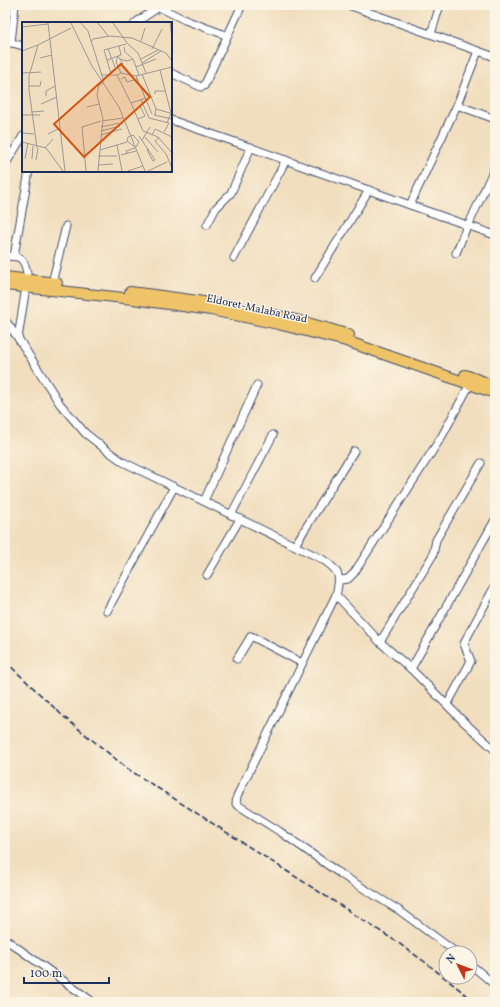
<svg xmlns="http://www.w3.org/2000/svg" width="500" height="1007" font-family="Vollkorn,serif">
<style>
.lines{fill:none;stroke-linecap:round;stroke-linejoin:round}
.minor-casing{stroke:#3b496c;stroke-width:9}
.highway-casing{stroke:#3b496c;stroke-width:12}
.minor{stroke:#fff;stroke-width:7}
.highway{stroke:#efc469;stroke-width:10}
.rail{stroke:#1b2f5e;stroke-width:1.5;stroke-dasharray:6 3;stroke-linecap:butt}
.labels{text-anchor:middle;stroke-width:3;stroke-linejoin:round;paint-order:stroke}
.street-label{font-size:11px;fill:#1b2f5e;stroke:#fcf5e5}
.inset-road{fill:none;stroke:#9b9898;stroke-width:1}
.view{fill:#d45514;fill-opacity:0.15;stroke:#d45514;stroke-width:2}
.inset-edge{fill:none;stroke:#1b2f5e;stroke-width:2}
</style>
<rect width="100%" height="100%" fill="#fcf5e5"/>
<filter id="ink" filterUnits="userSpaceOnUse"><feTurbulence type="fractalNoise" baseFrequency=".025" numOctaves="2"/><feDisplacementMap in="SourceGraphic" scale="8" xChannelSelector="R" yChannelSelector="G"/><feConvolveMatrix kernelMatrix="1 2 1 2 8 2 1 2 1" color-interpolation-filters="sRGB"/></filter>
<filter id="wash" filterUnits="userSpaceOnUse"><feTurbulence type="fractalNoise" baseFrequency=".012" numOctaves="4" result="noise"/><feDisplacementMap in="SourceGraphic" scale="16" xChannelSelector="R" yChannelSelector="G"/><feGaussianBlur stdDeviation="0.9" result="paint"/><feColorMatrix in="noise" values="0 0 0 0 0 0 0 0 0 0 0 0 0 0 0 0 0 1.4 0 .05"/><feComposite in="paint" operator="in"/></filter>
<g filter="url(#wash)">
<rect width="100%" height="100%" fill="#f1debe"/>
</g>
<g filter="url(#ink)">
<g class="lines">
<!-- minor casing -->
<g class="minor-casing">
<g id="minor">
<path d="M 348,5 L 495,57"/>
<path d="M 159,7 L 185,20 L 228,36"/>
<path d="M 135,23 L 162,5"/>
<path d="M 431,34 L 440,5"/>
<path d="M 5,41 L 23,46"/>
<path d="M 11,43 L 15,5"/>
<path d="M 478,51 L 457,105 L 410,205 L 495,235"/>
<path d="M 171,73 L 201,87 L 204,86 L 242,5"/>
<path d="M 457,105 L 495,119"/>
<path d="M 171,120 L 238,143 L 410,205"/>
<path d="M 5,165 L 23,136"/>
<path d="M 207,225 L 216,208 L 231,193 L 251,147"/>
<path d="M 468,226 L 495,167"/>
<path d="M 456,253 L 467,226"/>
<path d="M 5,256 C 20,256 24,257 27,273"/>
<path d="M 14,256 L 29,171"/>
<path d="M 234,258 L 286,160"/>
<path d="M 315,278 L 369,190"/>
<path d="M 52,283 L 66,226"/>
<path d="M 25,293 L 18,338 L 60,404 L 85,433 L 104,448 L 123,462 L 322,559 C 340,571 341,575 336,595 L 237,796 L 236,804 L 279,831 L 342,875 L 400,911 L 457,953"/>
<path d="M 5,320 L 18,338"/>
<path d="M 204,501 L 257,385"/>
<path d="M 231,515 L 273,435"/>
<path d="M 295,545 L 354,451"/>
<path d="M 207,575 L 240,519"/>
<path d="M 340,580 L 348,579 L 354,573 L 442,436 L 470,384"/>
<path d="M 336,595 L 380,642 L 411,669 L 465,723 L 495,750"/>
<path d="M 107,611 L 174,487"/>
<path d="M 380,642 L 433,555 L 436,540 L 481,463"/>
<path d="M 237,659 L 251,636 L 302,663"/>
<path d="M 411,669 L 495,520"/>
<path d="M 447,705 L 471,661 L 464,644 L 466,639 L 495,586"/>
<path d="M 5,939 L 93,1002"/>
<path d="M 470,964 L 495,985"/>
</g>
</g>
<!-- highway casing -->
<g class="highway-casing">
<g id="highway">
<path d="M 5,277 L 57,283"/>
<path d="M 5,285 L 133,299 L 211,310 L 278,324 L 346,341 L 495,393"/>
<path d="M 130,292 C 204,301 278,312 349,335"/>
<path d="M 465,375 L 495,386"/>
</g>
</g>
<!-- minor -->
<use href="#minor" class="minor"/>
<!-- highway -->
<use href="#highway" class="highway"/>
<!-- rail -->
<path class="rail" d="M 5,661 L 64,717 L 128,769 L 397,942 L 425,962 L 475,1002"/>
</g>
</g>
<g class="labels">
<!-- street labels -->
<g class="street-label">
<text transform="translate(257 308) rotate(12)" y="4">Eldoret-Malaba Road</text>
</g>
</g>
<!-- overview -->
<g transform="translate(22 22)">
<rect width="150" height="150" fill="#f1debe"/>
<path class="inset-road" d="M 26,1 L 43,149M 49,1 L 70,44 L 97,85 L 123,149M 59,1 L 66,9 L 82,60M 76,1 L 86,14M 91,1 L 105,21 L 116,31 L 124,51M 148,1 L 150,17M 0,5 L 26,2M 119,19 L 123,6M 69,20 L 71,17 L 88,14 L 110,16 L 144,31 L 150,39M 102,25 L 103,30 L 111,37 L 117,53M 86,27 L 93,45M 130,27 L 140,7M 0,29 L 16,23M 96,34 L 94,40 L 99,51M 18,36 L 30,33M 98,37 L 105,39 L 111,37M 119,37 L 136,28M 85,38 L 99,33 L 97,24M 120,41 L 139,29M 96,45 L 101,42 L 96,34M 114,45 L 134,37M 138,48 L 149,91 L 145,101M 0,51 L 19,50M 89,52 L 82,28 L 104,22M 120,52 L 134,87 L 133,93M 79,53 L 95,53 L 109,81M 95,53 L 99,51 L 114,54 L 150,45M 114,54 L 130,92M 99,57 L 103,55 L 105,60 L 116,57M 7,64 L 18,64 L 19,59M 133,72 L 133,69 L 144,69M 24,74 L 24,69 L 33,64M 119,78 L 127,96 L 147,101 L 142,110M 19,82 L 35,75M 65,85 L 77,82M 134,87 L 148,91M 9,90 L 22,89M 0,93 L 18,93M 132,93 L 150,97M 116,97 L 123,94 L 118,84M 80,99 L 101,96M 79,105 L 97,101M 79,109 L 98,104M 121,109 L 109,81 L 124,76M 121,109 L 136,115 L 150,131M 0,111 L 12,112M 26,112 L 38,106M 79,113 L 100,107M 130,113 L 133,107 L 150,115M 117,114 L 133,138M 123,115 L 136,130M 137,116 L 133,119 L 144,132 L 150,146M 120,118 L 128,105M 0,120 L 24,126 L 41,149M 95,123 L 100,149M 113,125 L 105,119 L 106,115 L 111,113 L 117,120 L 114,125M 15,126 L 7,68 L 7,54 L 12,37 L 16,23 L 49,6M 23,126 L 31,117M 127,127 L 125,128 L 131,139 L 133,138M 78,128 L 105,120M 105,132 L 104,129 L 113,126M 99,133 L 114,129M 76,134 L 95,134M 3,137 L 6,121M 10,137 L 11,124M 14,138 L 16,126M 76,143 L 91,142M 64,149 L 60,105 L 79,99M 76,149 L 81,97 L 75,73 L 77,63 L 81,61M 106,149 L 121,144M 126,149 L 145,140"/>
<path class="view" d="M 99,42 L 128,75 L 62,135 L 32,102 Z"/>
<rect width="150" height="150" class="inset-edge"/>
</g>
<!-- margin -->
<rect width="500" height="1007" fill="none" stroke="#fcf5e5" stroke-width="20"/>
<!-- north arrow -->
<g transform="translate(458 965) rotate(312)"><circle r="19" fill="#fcf5e5" stroke="#a2a6af"/>
<path d="M0-3L7 15L0 10L-7 15Z" fill="#c8321e"/>
<text y="-6" font-size="11" font-weight="bold" text-anchor="middle" fill="#1b2f5e">N</text>
</g>
<!-- scale -->
<path d="M24 977v6h85v-6" fill="none" stroke="#1b2f5e" stroke-width="2"/>
<text x="30" y="977" font-size="12" fill="#1b2f5e" stroke="#fcf5e5" stroke-width="3" paint-order="stroke">100 m</text>
</svg>
